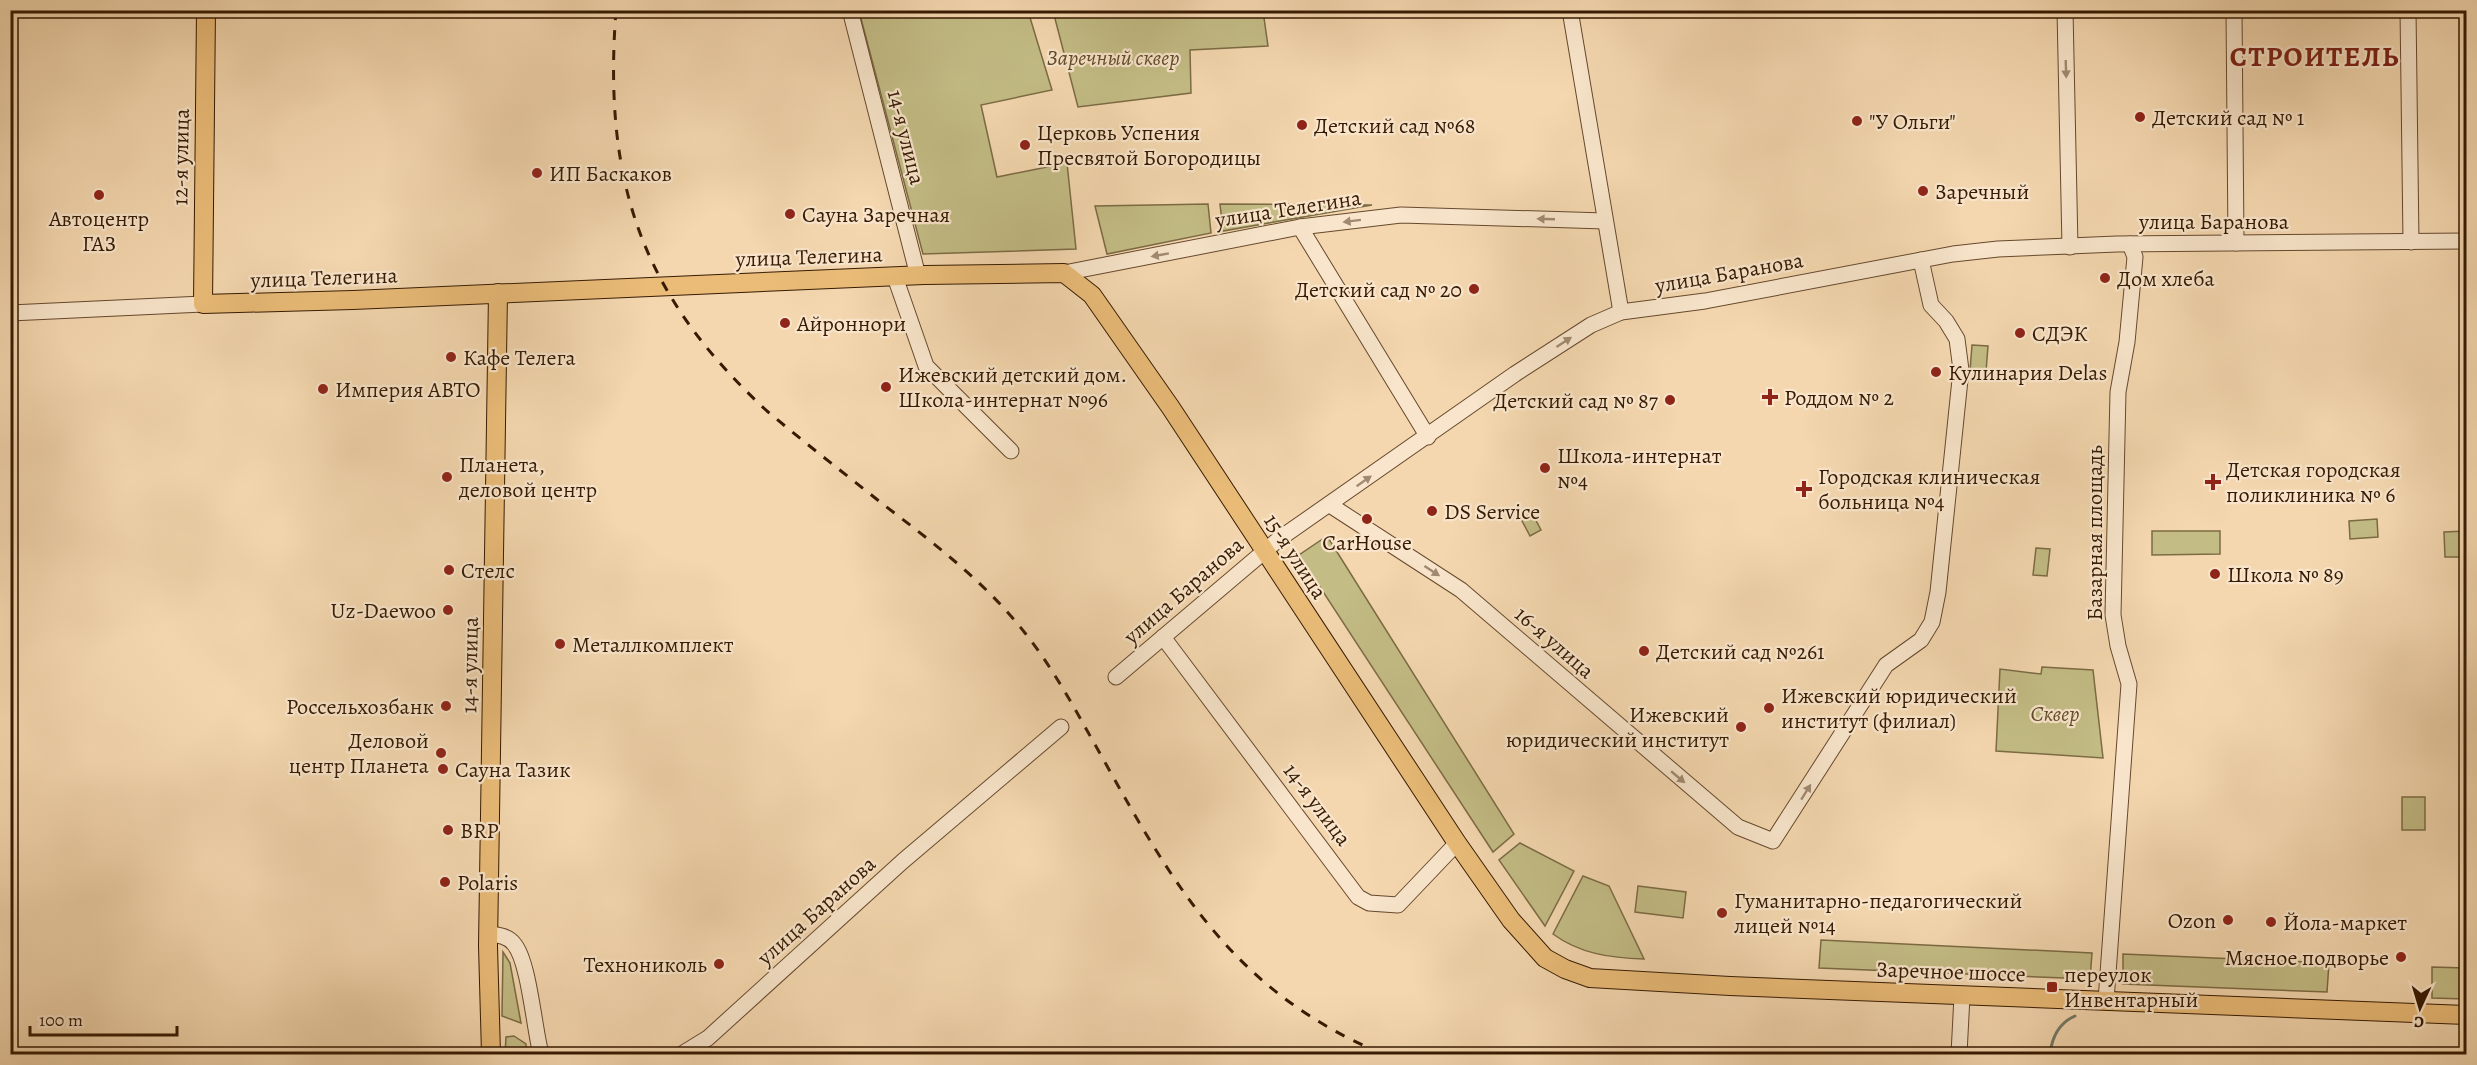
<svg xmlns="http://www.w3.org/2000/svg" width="2477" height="1065" font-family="Alegreya,serif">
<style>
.green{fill:#c3bc85;stroke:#7c6b44;stroke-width:1.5}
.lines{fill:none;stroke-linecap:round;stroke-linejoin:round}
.stream{stroke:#737a67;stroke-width:3}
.minor-casing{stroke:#66492d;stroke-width:17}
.major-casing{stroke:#361a02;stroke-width:20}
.minor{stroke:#f8e5cb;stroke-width:15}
.major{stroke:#eabc78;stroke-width:18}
.rail{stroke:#361a02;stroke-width:3;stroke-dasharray:10 10;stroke-linecap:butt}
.oneway{fill:#a18a71}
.poi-dot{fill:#8f2418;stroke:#f8e5cb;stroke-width:2}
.labels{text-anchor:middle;stroke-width:4.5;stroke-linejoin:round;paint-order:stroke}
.park-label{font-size:22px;font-style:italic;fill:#604b29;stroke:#f8e5cb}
.poi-label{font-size:22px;fill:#361a02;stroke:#f8e5cb;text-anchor:start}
.street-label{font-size:22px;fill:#361a02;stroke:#f8e5cb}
.district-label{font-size:28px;font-weight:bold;letter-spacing:1.5px;fill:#7a1f14;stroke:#f8e5cb}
</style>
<rect width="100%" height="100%" fill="#f4d7af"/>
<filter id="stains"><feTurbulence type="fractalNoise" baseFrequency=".00333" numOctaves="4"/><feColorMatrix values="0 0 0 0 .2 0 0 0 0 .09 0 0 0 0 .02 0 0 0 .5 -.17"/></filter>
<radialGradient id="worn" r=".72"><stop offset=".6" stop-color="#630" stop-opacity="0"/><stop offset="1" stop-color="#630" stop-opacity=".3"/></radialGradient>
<!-- green -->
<g class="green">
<path d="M 859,11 L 1028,11 L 1052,90 L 981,105 L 997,177 L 1067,163 L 1076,249 L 923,254 Z"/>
<path d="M 1053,11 L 1263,11 L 1268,46 L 1190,50 L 1191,93 L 1078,107 Z"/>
<path d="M 1208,204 L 1211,233 L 1107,254 L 1095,206 Z"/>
<path d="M 1220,204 L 1372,205 L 1223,231 Z"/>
<path d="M 1972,345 L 1988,346 L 1986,372 L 1970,371 Z"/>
<path d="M 1532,513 L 1541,530 L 1530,536 L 1521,519 Z"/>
<path d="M 2377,519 L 2378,537 L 2350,539 L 2349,521 Z"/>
<path d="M 2152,531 L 2220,531 L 2220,554 L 2152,555 Z"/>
<path d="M 2466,531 L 2466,557 L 2445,557 L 2444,532 Z"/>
<path d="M 1327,536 L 1514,834 L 1493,852 L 1299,555 Z"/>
<path d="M 2036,548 L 2050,549 L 2047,576 L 2033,575 Z"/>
<path d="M 2042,667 L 2093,670 L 2103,758 L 1996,751 L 2000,669 L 2041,674 Z"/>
<rect x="2402" y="797" width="23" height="33"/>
<path d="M 1520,843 L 1574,871 L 1545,926 L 1499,860 Z"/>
<path d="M 1583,876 L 1609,886 L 1644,959 C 1611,958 1580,954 1553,934 Z"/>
<path d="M 1638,886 L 1686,892 L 1683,918 L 1635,912 Z"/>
<path d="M 1821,940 L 2092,953 L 2090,979 L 1819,968 Z"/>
<path d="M 503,952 L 510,963 L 521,1023 L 502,1016 Z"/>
<path d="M 2123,954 L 2329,963 L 2327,992 L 2123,984 Z"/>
<path d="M 2432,967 L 2466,968 L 2466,999 L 2432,998 Z"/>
<path d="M 514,1036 L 526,1044 L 526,1054 L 505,1054 L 506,1037 Z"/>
</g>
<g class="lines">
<!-- stream -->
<path class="stream" d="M 2050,1054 C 2052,1037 2059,1023 2075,1016"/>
<!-- minor casing -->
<g class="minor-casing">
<g id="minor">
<path d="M 850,10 L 918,276"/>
<path d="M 1570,10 L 1621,312"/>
<path d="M 2065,10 L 2070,247"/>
<path d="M 2234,10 L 2236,243"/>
<path d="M 2408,10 L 2411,242"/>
<path d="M 1300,227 L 1428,437"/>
<path d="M 1064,273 L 1300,227 L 1401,215 L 1605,221"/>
<path d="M 895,277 L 926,366 L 1011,451"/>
<path d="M 10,313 L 203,304"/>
<path d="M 1330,505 L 1461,590 L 1738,827 L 1773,841 L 1886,665 L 1921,640 L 1932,622 L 1938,592 L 1961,370 L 1957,339 L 1946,321 L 1931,305 L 1921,260"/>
<path d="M 1163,637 L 1358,897 L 1369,903 L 1398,905 L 1457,843"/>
<path d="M 1116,677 L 1279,539 L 1515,374 L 1591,325 L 1621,312 L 1705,301 L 1953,254 L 1998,249 L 2117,244 L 2466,241"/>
<path d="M 489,934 C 498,935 508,936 514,944 C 529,961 534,1028 541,1054"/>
<path d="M 2106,1001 L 2129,684 L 2118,646 L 2113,615 L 2118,392 L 2127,342 L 2135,257 L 2130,244"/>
<path d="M 682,1054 L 708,1038 L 903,861 L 1061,727"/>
<path d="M 1959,1054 L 1962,996"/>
</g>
</g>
<!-- major casing -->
<g class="major-casing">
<g id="major">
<path d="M 206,10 L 203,304 L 353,300 L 924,275 L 1064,273 L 1092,295 L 1171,408 L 1457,843 L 1511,920 L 1545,958 L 1565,969 L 1590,978 L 1730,986 L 2466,1015"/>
<path d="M 491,1054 L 488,946 L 498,293"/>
</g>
</g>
<!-- minor -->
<use href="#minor" class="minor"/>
<!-- major -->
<use href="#major" class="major"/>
<!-- rail -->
<path class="rail" d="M 616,10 C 603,180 640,294 767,411 C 805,443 845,474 884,505 C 935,544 986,583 1025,633 C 1056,672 1078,715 1102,757 C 1176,890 1236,993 1383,1054"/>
</g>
<!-- one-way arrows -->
<defs><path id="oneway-solid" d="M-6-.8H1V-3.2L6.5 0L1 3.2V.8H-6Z" transform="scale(1.5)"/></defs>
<g class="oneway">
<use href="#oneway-solid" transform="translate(2066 69) rotate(88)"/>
<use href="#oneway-solid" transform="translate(1546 219) rotate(-178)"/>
<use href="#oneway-solid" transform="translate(1352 221) rotate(173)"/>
<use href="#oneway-solid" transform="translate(1160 255) rotate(170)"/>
<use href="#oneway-solid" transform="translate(1564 342) rotate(-33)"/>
<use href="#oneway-solid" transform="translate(1364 481) rotate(-35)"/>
<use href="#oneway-solid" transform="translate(1432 571) rotate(33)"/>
<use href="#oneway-solid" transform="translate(1678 777) rotate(40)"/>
<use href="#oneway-solid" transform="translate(1806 792) rotate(-58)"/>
</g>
<!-- markers -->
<g class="poi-dot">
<circle cx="2140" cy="117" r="6"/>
<circle cx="1857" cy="121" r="6"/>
<circle cx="1302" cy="125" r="6"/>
<circle cx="1025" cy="145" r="6"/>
<circle cx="537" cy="173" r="6"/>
<circle cx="1923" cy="191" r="6"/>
<circle cx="99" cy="195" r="6"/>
<circle cx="790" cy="214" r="6"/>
<circle cx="2105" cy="278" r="6"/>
<circle cx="1474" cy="289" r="6"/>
<circle cx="785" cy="323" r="6"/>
<circle cx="2020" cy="333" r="6"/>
<circle cx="451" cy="357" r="6"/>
<circle cx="1936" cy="372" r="6"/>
<circle cx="886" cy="387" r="6"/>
<circle cx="323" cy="389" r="6"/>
<path d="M1767 388h6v6h6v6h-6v6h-6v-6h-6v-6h6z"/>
<circle cx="1670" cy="400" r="6"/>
<circle cx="1545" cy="468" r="6"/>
<circle cx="447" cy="477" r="6"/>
<path d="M2210 473h6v6h6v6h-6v6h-6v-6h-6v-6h6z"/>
<path d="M1801 480h6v6h6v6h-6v6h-6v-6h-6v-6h6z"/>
<circle cx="1432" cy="511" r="6"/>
<circle cx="1367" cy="519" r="6"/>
<circle cx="449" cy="570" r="6"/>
<circle cx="2215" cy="574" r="6"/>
<circle cx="448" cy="610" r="6"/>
<circle cx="560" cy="644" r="6"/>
<circle cx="1644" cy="651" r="6"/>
<circle cx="446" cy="706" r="6"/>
<circle cx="1769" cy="708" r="6"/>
<circle cx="1741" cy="727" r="6"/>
<circle cx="441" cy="753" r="6"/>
<circle cx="443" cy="769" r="6"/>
<circle cx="448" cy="830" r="6"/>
<circle cx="445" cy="882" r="6"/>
<circle cx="1722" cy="913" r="6"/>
<circle cx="2228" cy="920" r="6"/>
<circle cx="2271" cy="922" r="6"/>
<circle cx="2401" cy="957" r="6"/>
<circle cx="719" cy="964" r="6"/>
<rect x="2046" y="981" width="12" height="12" rx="3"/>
</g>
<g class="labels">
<!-- park labels -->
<g class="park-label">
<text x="1113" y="65">Заречный сквер</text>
<text x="2055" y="721">Сквер</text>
</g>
<!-- poi labels -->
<g class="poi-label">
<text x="2152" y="125">Детский сад № 1</text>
<text x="1869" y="129">"У Ольги"</text>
<text x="1314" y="133">Детский сад №68</text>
<text x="1037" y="140">Церковь Успения<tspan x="1037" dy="25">Пресвятой Богородицы</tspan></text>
<text x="549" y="181">ИП Баскаков</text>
<text x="1935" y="199">Заречный</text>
<text x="802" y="222">Сауна Заречная</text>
<text x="99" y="226" text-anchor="middle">Автоцентр<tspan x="99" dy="25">ГАЗ</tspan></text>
<text x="2117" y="286">Дом хлеба</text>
<text x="1462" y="297" text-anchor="end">Детский сад № 20</text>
<text x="797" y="331">Айроннори</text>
<text x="2032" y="341">СДЭК</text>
<text x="463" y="365">Кафе Телега</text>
<text x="1948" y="380">Кулинария Delas</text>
<text x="898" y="382">Ижевский детский дом.<tspan x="898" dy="25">Школа-интернат №96</tspan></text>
<text x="335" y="397">Империя АВТО</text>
<text x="1784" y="405">Роддом № 2</text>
<text x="1658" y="408" text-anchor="end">Детский сад № 87</text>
<text x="1557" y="463">Школа-интернат<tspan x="1557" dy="25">№4</tspan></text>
<text x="459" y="472">Планета,<tspan x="459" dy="25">деловой центр</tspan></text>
<text x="2226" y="477">Детская городская<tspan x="2226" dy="25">поликлиника № 6</tspan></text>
<text x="1818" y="484">Городская клиническая<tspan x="1818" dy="25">больница №4</tspan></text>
<text x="1444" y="519">DS Service</text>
<text x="1367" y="550" text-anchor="middle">CarHouse</text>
<text x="461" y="578">Стелс</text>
<text x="2227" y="582">Школа № 89</text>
<text x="436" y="618" text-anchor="end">Uz-Daewoo</text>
<text x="572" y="652">Металлкомплект</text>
<text x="1656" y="659">Детский сад №261</text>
<text x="1781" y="703">Ижевский юридический<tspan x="1781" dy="25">институт (филиал)</tspan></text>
<text x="434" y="714" text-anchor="end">Россельхозбанк</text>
<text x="1729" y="722" text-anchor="end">Ижевский<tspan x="1729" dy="25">юридический институт</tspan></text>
<text x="429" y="748" text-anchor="end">Деловой<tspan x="429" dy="25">центр Планета</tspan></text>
<text x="455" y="777">Сауна Тазик</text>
<text x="460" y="838">BRP</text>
<text x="457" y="890">Polaris</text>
<text x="1734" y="908">Гуманитарно-педагогический<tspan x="1734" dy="25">лицей №14</tspan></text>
<text x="2216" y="928" text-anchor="end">Ozon</text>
<text x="2283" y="930">Йола-маркет</text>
<text x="2389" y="965" text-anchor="end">Мясное подворье</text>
<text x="707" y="972" text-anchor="end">Технониколь</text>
<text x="2064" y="982">переулок<tspan x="2064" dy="25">Инвентарный</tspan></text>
</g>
<!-- street labels -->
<g class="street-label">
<text transform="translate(907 137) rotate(76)" y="8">14-я улица</text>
<text transform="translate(180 157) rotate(-89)" y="8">12-я улица</text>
<text transform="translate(1288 208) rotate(-9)" y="8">улица Телегина</text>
<text x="2214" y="229">улица Баранова</text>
<text transform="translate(809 256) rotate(-2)" y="8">улица Телегина</text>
<text transform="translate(1729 272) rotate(-10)" y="8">улица Баранова</text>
<text transform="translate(324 277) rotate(-2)" y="8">улица Телегина</text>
<text transform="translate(2094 533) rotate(-90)" y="8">Базарная площадь</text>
<text transform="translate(1296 556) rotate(57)" y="8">15-я улица</text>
<text transform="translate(1183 590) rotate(-41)" y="8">улица Баранова</text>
<text transform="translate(1555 642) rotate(41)" y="8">16-я улица</text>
<text transform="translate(469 665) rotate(-89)" y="8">14-я улица</text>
<text transform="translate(1318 804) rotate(53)" y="8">14-я улица</text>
<text transform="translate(816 910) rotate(-42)" y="8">улица Баранова</text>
<text transform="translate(1951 971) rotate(2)" y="8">Заречное шоссе</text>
</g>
<!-- district labels -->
<g class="district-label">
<text x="2315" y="66">СТРОИТЕЛЬ</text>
</g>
</g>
<!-- margin -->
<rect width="2477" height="1065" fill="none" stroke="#f4d7af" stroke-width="36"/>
<rect x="12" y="12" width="2453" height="1041" fill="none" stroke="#361a02" stroke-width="3"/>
<rect x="18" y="18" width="2441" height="1029" fill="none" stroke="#361a02" stroke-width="1.5"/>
<!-- north arrow -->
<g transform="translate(2420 1008) rotate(184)" stroke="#f8e5cb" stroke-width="4.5" paint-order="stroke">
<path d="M0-4.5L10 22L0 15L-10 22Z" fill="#361a02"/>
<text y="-9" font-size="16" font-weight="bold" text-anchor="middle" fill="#361a02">С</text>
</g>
<!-- scale -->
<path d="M30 1026v9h147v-9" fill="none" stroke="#361a02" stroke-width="3"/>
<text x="39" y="1026" font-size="18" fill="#361a02" stroke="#f8e5cb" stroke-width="4.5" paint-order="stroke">100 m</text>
<rect width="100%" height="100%" filter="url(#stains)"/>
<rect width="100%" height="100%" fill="url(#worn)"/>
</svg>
